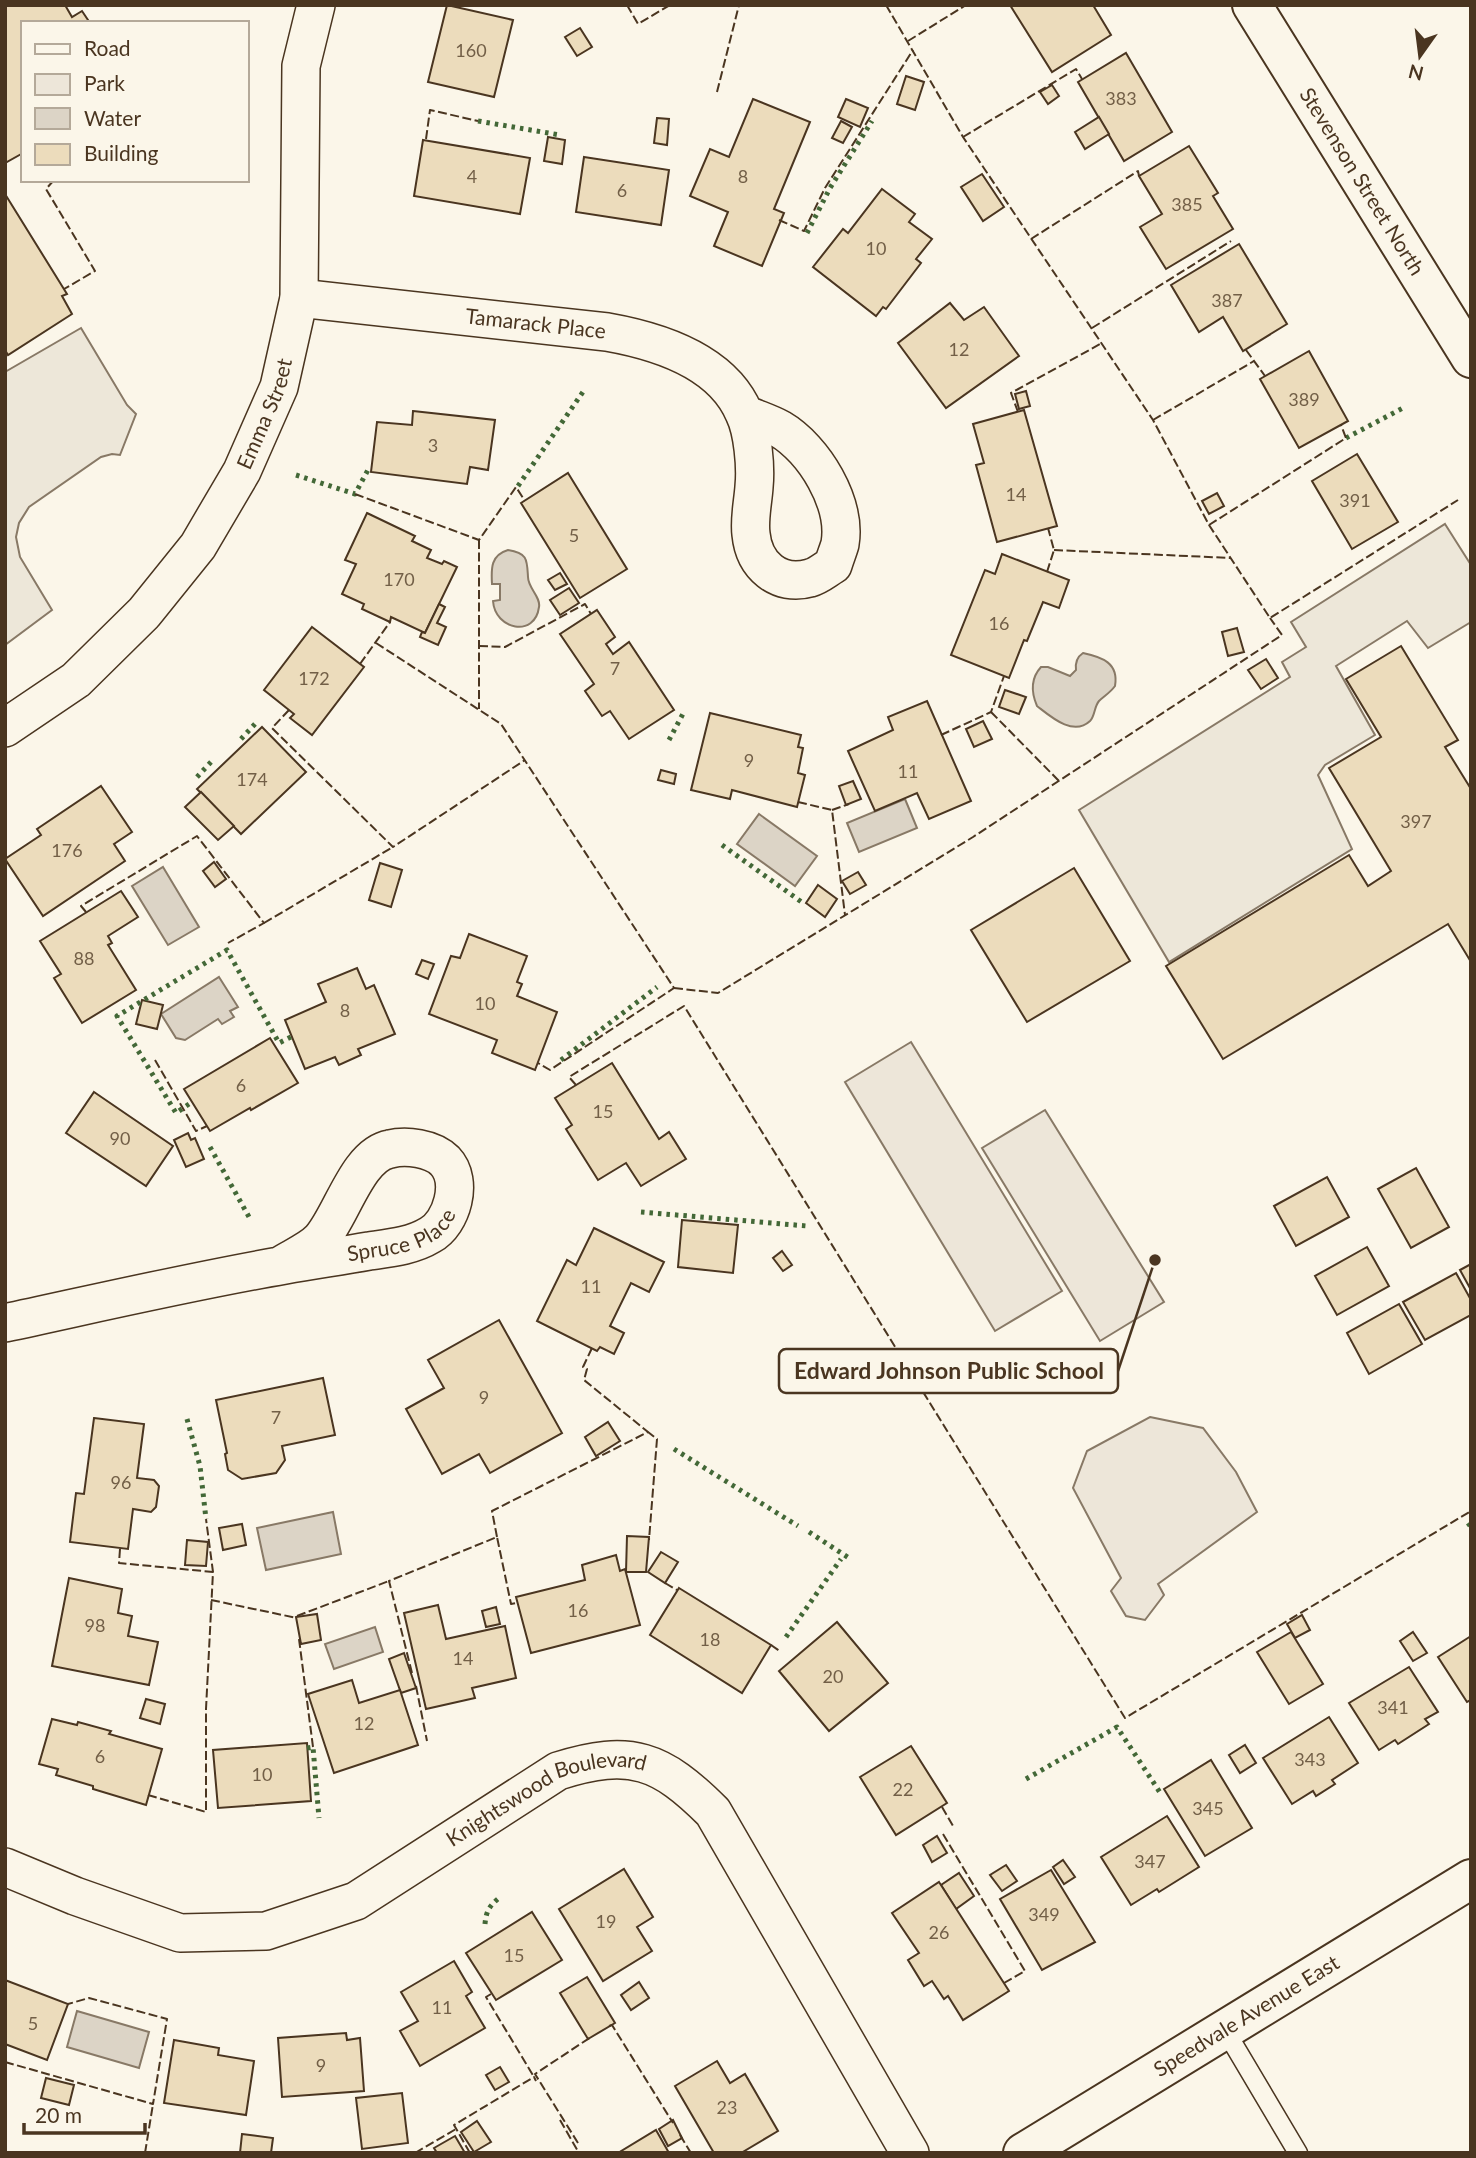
<svg xmlns="http://www.w3.org/2000/svg" width="1476" height="2158" font-family="Lato,sans-serif">
<style>
.green{fill:#ede6d9;stroke:#887966;stroke-width:2}
.parking{fill:#ede7d9;stroke:#887966;stroke-width:2}
.water{fill:#dcd4c6;stroke:#887966;stroke-width:2}
.building{fill:#ecdcbc;stroke:#4a3520;stroke-width:2}
.lines{fill:none;stroke-linecap:round;stroke-linejoin:round}
.lane-casing{stroke:#4a3520;stroke-width:21}
.street-casing{stroke:#4a3520;stroke-width:40}
.secondary-casing{stroke:#4a3520;stroke-width:42}
.lane{stroke:#fbf6e9;stroke-width:18}
.street{stroke:#fbf6e9;stroke-width:37}
.secondary{stroke:#fbf6e9;stroke-width:38}
.hedge{stroke:#436837;stroke-width:5;stroke-dasharray:3.5 5;stroke-linecap:butt}
.fence{stroke:#4a3520;stroke-width:2;stroke-dasharray:9 3.5;stroke-linecap:butt}
.labels{text-anchor:middle;stroke-width:5;stroke-linejoin:round;paint-order:stroke}
.number-label{font-size:18px;fill:#725f47}
.street-label{font-size:21px;fill:#4a3520;stroke:#fbf6e9}
.leader{fill:none;stroke:#4a3520;stroke-width:2.5}
.callout-dot{fill:#4a3520;stroke:#fbf6e9;stroke-width:2.5}
.callout{fill:#fbf6e9;stroke:#4a3520;stroke-width:2.5}
.callout-label{font-size:23px;text-anchor:middle;font-weight:bold;fill:#4a3520}
</style>
<rect width="100%" height="100%" fill="#fbf6e9"/>
<!-- green -->
<g class="green">
<path d="M 911,1042 L 1062,1291 L 995,1331 L 845,1082 Z"/>
<path d="M 1045,1110 L 1164,1302 L 1100,1341 L 982,1148 Z"/>
<path d="M 1150,1417 L 1203,1428 L 1236,1472 L 1257,1512 L 1158,1584 L 1164,1595 L 1145,1620 L 1126,1616 L 1111,1591 L 1121,1578 L 1073,1488 L 1087,1451 Z"/>
</g>
<!-- parking -->
<g class="parking">
<path d="M 81,328 L 127,405 L 136,414 L 120,455 L 112,454 L 101,457 L 29,507 L 19,523 L 16,537 L 20,557 L 52,610 L 5,645 L 5,372 Z"/>
<path d="M 1445,524 L 1471,565 L 1471,622 L 1428,648 L 1407,621 L 1336,666 L 1375,735 L 1325,765 L 1318,775 L 1352,849 L 1169,962 L 1079,810 L 1290,677 L 1282,662 L 1306,647 L 1291,622 Z"/>
</g>
<!-- water -->
<g class="water">
<path d="M 508,550 C 528,553 527,560 528,577 C 528,588 541,597 539,607 C 535,638 495,630 493,601 L 500,600 L 500,584 L 492,584 C 491,568 491,555 508,550 Z"/>
<path d="M 1083,653 C 1102,657 1119,663 1115,686 C 1110,693 1104,696 1099,701 C 1094,707 1095,716 1090,721 C 1073,737 1050,716 1037,706 C 1031,692 1031,678 1041,667 L 1048,667 L 1070,676 L 1076,670 C 1075,662 1077,657 1083,653 Z"/>
<path d="M 905,799 L 917,828 L 859,852 L 847,823 Z"/>
<path d="M 759,814 L 817,856 L 795,886 L 737,844 Z"/>
<path d="M 163,867 L 199,927 L 168,945 L 132,886 Z"/>
<path d="M 219,977 L 238,1007 L 230,1011 L 234,1017 L 222,1024 L 218,1019 L 185,1040 L 176,1038 L 161,1014 Z"/>
<path d="M 333,1512 L 341,1554 L 266,1570 L 257,1528 Z"/>
<path d="M 375,1627 L 383,1652 L 334,1669 L 325,1644 Z"/>
<path d="M 77,2011 L 149,2032 L 139,2068 L 67,2047 Z"/>
</g>
<!-- building -->
<g class="building">
<path d="M 5,5 L 65,5 L 72,17 L 82,11 L 90,23 L 23,23 L 23,153 L 5,163 Z"/>
<path d="M 447,5 L 513,20 L 494,97 L 428,82 Z"/>
<path d="M 1010,5 L 1093,5 L 1111,35 L 1052,72 Z"/>
<path d="M 580,28 L 592,47 L 577,56 L 565,37 Z"/>
<path d="M 1126,53 L 1172,132 L 1124,161 L 1078,82 Z"/>
<path d="M 906,76 L 924,82 L 915,110 L 897,104 Z"/>
<path d="M 1052,85 L 1059,96 L 1048,104 L 1040,92 Z"/>
<path d="M 753,99 L 810,122 L 774,209 L 784,213 L 762,266 L 714,246 L 728,212 L 690,196 L 710,149 L 729,157 Z"/>
<path d="M 846,99 L 868,108 L 860,127 L 838,117 Z"/>
<path d="M 1099,117 L 1109,134 L 1085,149 L 1075,132 Z"/>
<path d="M 657,118 L 669,119 L 667,145 L 654,143 Z"/>
<path d="M 841,121 L 852,127 L 843,143 L 832,138 Z"/>
<path d="M 548,137 L 565,140 L 562,164 L 544,161 Z"/>
<path d="M 423,140 L 530,158 L 520,214 L 414,196 Z"/>
<path d="M 1189,146 L 1218,193 L 1213,196 L 1233,229 L 1166,269 L 1140,227 L 1162,214 L 1139,176 Z"/>
<path d="M 584,157 L 669,170 L 661,225 L 576,212 Z"/>
<path d="M 982,174 L 1004,207 L 983,221 L 961,187 Z"/>
<path d="M 882,189 L 915,214 L 909,222 L 932,239 L 916,259 L 921,263 L 886,309 L 883,307 L 876,316 L 813,267 L 843,229 L 848,233 Z"/>
<path d="M 5,194 L 67,294 L 62,296 L 72,314 L 8,355 L 5,350 Z"/>
<path d="M 1239,244 L 1287,324 L 1243,351 L 1223,317 L 1199,332 L 1171,285 Z"/>
<path d="M 950,303 L 964,320 L 984,307 L 1019,356 L 946,408 L 898,343 Z"/>
<path d="M 1309,351 L 1348,421 L 1299,448 L 1260,379 Z"/>
<path d="M 1026,391 L 1030,406 L 1019,409 L 1015,394 Z"/>
<path d="M 1024,410 L 1057,526 L 997,542 L 976,465 L 984,463 L 973,424 Z"/>
<path d="M 413,411 L 495,420 L 488,470 L 470,467 L 467,484 L 371,472 L 377,422 L 412,425 Z"/>
<path d="M 1357,454 L 1398,522 L 1352,549 L 1312,481 Z"/>
<path d="M 568,473 L 627,569 L 580,598 L 521,503 Z"/>
<path d="M 1217,493 L 1224,506 L 1209,514 L 1202,501 Z"/>
<path d="M 367,513 L 415,536 L 412,541 L 431,550 L 427,558 L 442,564 L 444,561 L 457,567 L 425,633 L 391,617 L 390,622 L 362,609 L 364,604 L 342,594 L 356,564 L 345,560 Z"/>
<path d="M 1002,554 L 1069,580 L 1059,608 L 1043,602 L 1027,641 L 1024,640 L 1009,678 L 951,655 L 985,570 L 995,574 Z"/>
<path d="M 560,573 L 567,584 L 555,590 L 548,580 Z"/>
<path d="M 569,588 L 579,603 L 560,615 L 550,600 Z"/>
<path d="M 439,604 L 445,607 L 437,623 L 446,627 L 438,645 L 420,637 L 422,632 L 425,633 Z"/>
<path d="M 597,610 L 615,637 L 606,644 L 613,654 L 629,642 L 674,710 L 629,739 L 610,711 L 602,716 L 585,691 L 594,684 L 560,634 Z"/>
<path d="M 312,627 L 364,667 L 312,735 L 290,718 L 294,714 L 264,690 Z"/>
<path d="M 1237,628 L 1244,652 L 1228,656 L 1222,632 Z"/>
<path d="M 1401,646 L 1458,740 L 1445,747 L 1471,789 L 1471,962 L 1448,924 L 1223,1059 L 1166,966 L 1349,855 L 1368,886 L 1391,871 L 1329,768 L 1381,737 L 1346,679 Z"/>
<path d="M 1266,659 L 1278,678 L 1261,689 L 1248,670 Z"/>
<path d="M 1005,690 L 1026,697 L 1019,714 L 999,707 Z"/>
<path d="M 927,701 L 971,801 L 929,819 L 917,793 L 875,811 L 848,751 L 893,730 L 888,717 Z"/>
<path d="M 710,713 L 801,735 L 798,747 L 803,748 L 798,773 L 805,775 L 797,807 L 732,790 L 730,799 L 691,790 Z"/>
<path d="M 983,721 L 992,739 L 974,747 L 966,729 Z"/>
<path d="M 262,727 L 306,772 L 241,834 L 197,789 Z"/>
<path d="M 661,770 L 676,774 L 674,784 L 658,780 Z"/>
<path d="M 853,781 L 861,799 L 846,805 L 839,786 Z"/>
<path d="M 101,786 L 132,832 L 114,844 L 125,861 L 43,916 L 5,859 L 41,835 L 37,829 Z"/>
<path d="M 201,792 L 234,826 L 218,840 L 185,807 Z"/>
<path d="M 214,862 L 226,879 L 215,887 L 203,871 Z"/>
<path d="M 380,863 L 402,870 L 391,907 L 369,900 Z"/>
<path d="M 1074,868 L 1130,961 L 1027,1022 L 971,930 Z"/>
<path d="M 858,872 L 866,885 L 850,894 L 842,881 Z"/>
<path d="M 818,885 L 837,899 L 825,917 L 806,903 Z"/>
<path d="M 121,891 L 138,917 L 108,936 L 112,943 L 108,945 L 136,990 L 82,1023 L 54,978 L 61,974 L 40,941 Z"/>
<path d="M 469,934 L 527,956 L 517,982 L 522,984 L 517,996 L 557,1012 L 535,1070 L 492,1053 L 497,1040 L 429,1014 L 451,956 L 460,958 Z"/>
<path d="M 422,960 L 434,964 L 428,979 L 416,974 Z"/>
<path d="M 357,968 L 366,989 L 374,985 L 395,1034 L 358,1049 L 361,1055 L 339,1065 L 335,1057 L 305,1069 L 285,1020 L 326,1002 L 318,984 Z"/>
<path d="M 142,1000 L 163,1005 L 157,1029 L 136,1024 Z"/>
<path d="M 270,1038 L 298,1083 L 251,1110 L 250,1108 L 210,1131 L 184,1089 Z"/>
<path d="M 612,1063 L 659,1139 L 669,1132 L 686,1159 L 641,1186 L 626,1163 L 598,1180 L 566,1129 L 572,1125 L 555,1098 Z"/>
<path d="M 94,1092 L 173,1146 L 146,1186 L 66,1133 Z"/>
<path d="M 188,1133 L 191,1140 L 195,1138 L 204,1159 L 186,1167 L 174,1140 Z"/>
<path d="M 1416,1168 L 1449,1227 L 1411,1248 L 1378,1189 Z"/>
<path d="M 1327,1177 L 1349,1217 L 1296,1246 L 1274,1206 Z"/>
<path d="M 682,1220 L 738,1225 L 733,1273 L 678,1267 Z"/>
<path d="M 594,1228 L 664,1262 L 649,1292 L 631,1283 L 610,1326 L 624,1333 L 614,1354 L 600,1347 L 597,1351 L 537,1321 L 567,1260 L 576,1265 Z"/>
<path d="M 1367,1247 L 1389,1286 L 1337,1315 L 1315,1276 Z"/>
<path d="M 782,1251 L 792,1265 L 783,1271 L 773,1258 Z"/>
<path d="M 1471,1264 L 1471,1290 L 1460,1270 Z"/>
<path d="M 1456,1273 L 1471,1300 L 1471,1315 L 1425,1340 L 1403,1302 Z"/>
<path d="M 1399,1304 L 1422,1344 L 1369,1374 L 1347,1333 Z"/>
<path d="M 499,1320 L 562,1433 L 490,1473 L 479,1454 L 442,1474 L 406,1409 L 444,1388 L 428,1360 Z"/>
<path d="M 323,1378 L 335,1435 L 282,1446 L 285,1460 L 276,1473 L 242,1479 L 228,1470 L 225,1454 L 227,1453 L 216,1400 Z"/>
<path d="M 94,1418 L 144,1424 L 137,1478 L 154,1480 L 159,1486 L 156,1507 L 151,1512 L 133,1509 L 128,1549 L 70,1542 L 76,1493 L 84,1494 Z"/>
<path d="M 608,1422 L 620,1441 L 596,1456 L 585,1437 Z"/>
<path d="M 242,1524 L 246,1545 L 223,1550 L 219,1528 Z"/>
<path d="M 627,1536 L 649,1537 L 646,1572 L 626,1572 Z"/>
<path d="M 187,1540 L 208,1542 L 206,1566 L 185,1565 Z"/>
<path d="M 661,1552 L 678,1562 L 665,1583 L 648,1572 Z"/>
<path d="M 616,1555 L 620,1571 L 625,1569 L 640,1625 L 531,1653 L 516,1597 L 585,1580 L 582,1565 Z"/>
<path d="M 69,1578 L 122,1589 L 118,1613 L 132,1616 L 128,1636 L 158,1642 L 149,1685 L 52,1666 Z"/>
<path d="M 679,1588 L 771,1645 L 742,1693 L 650,1635 Z"/>
<path d="M 438,1605 L 446,1639 L 505,1626 L 516,1678 L 472,1688 L 475,1698 L 426,1709 L 404,1613 Z"/>
<path d="M 496,1607 L 500,1624 L 486,1627 L 482,1611 Z"/>
<path d="M 317,1614 L 321,1640 L 301,1644 L 296,1617 Z"/>
<path d="M 1302,1615 L 1310,1630 L 1295,1638 L 1287,1624 Z"/>
<path d="M 837,1622 L 888,1683 L 829,1731 L 779,1671 Z"/>
<path d="M 1291,1632 L 1323,1684 L 1289,1704 L 1257,1652 Z"/>
<path d="M 1413,1632 L 1427,1653 L 1413,1661 L 1400,1641 Z"/>
<path d="M 1471,1636 L 1471,1700 L 1467,1702 L 1438,1657 Z"/>
<path d="M 404,1653 L 416,1688 L 401,1693 L 389,1659 Z"/>
<path d="M 1409,1667 L 1438,1712 L 1425,1719 L 1429,1724 L 1398,1744 L 1395,1740 L 1379,1750 L 1349,1703 Z"/>
<path d="M 352,1680 L 359,1703 L 400,1690 L 418,1745 L 334,1773 L 308,1694 Z"/>
<path d="M 146,1699 L 165,1704 L 160,1724 L 140,1718 Z"/>
<path d="M 1329,1717 L 1358,1763 L 1332,1780 L 1335,1784 L 1316,1796 L 1313,1791 L 1292,1804 L 1263,1758 Z"/>
<path d="M 52,1719 L 77,1725 L 78,1722 L 111,1731 L 109,1734 L 162,1749 L 146,1805 L 93,1789 L 93,1786 L 56,1775 L 58,1769 L 39,1764 Z"/>
<path d="M 307,1743 L 311,1801 L 218,1808 L 213,1750 Z"/>
<path d="M 1245,1745 L 1256,1763 L 1240,1773 L 1229,1755 Z"/>
<path d="M 911,1746 L 947,1803 L 896,1835 L 860,1777 Z"/>
<path d="M 1211,1760 L 1252,1828 L 1205,1856 L 1164,1789 Z"/>
<path d="M 1167,1816 L 1199,1867 L 1159,1892 L 1157,1889 L 1131,1905 L 1101,1857 Z"/>
<path d="M 937,1836 L 947,1853 L 932,1862 L 923,1845 Z"/>
<path d="M 1063,1860 L 1075,1877 L 1064,1884 L 1053,1867 Z"/>
<path d="M 1006,1865 L 1017,1881 L 1002,1891 L 990,1875 Z"/>
<path d="M 624,1869 L 653,1917 L 637,1927 L 652,1951 L 603,1981 L 559,1909 Z"/>
<path d="M 1051,1870 L 1095,1942 L 1042,1970 L 1000,1899 Z"/>
<path d="M 959,1873 L 974,1896 L 956,1909 L 941,1885 Z"/>
<path d="M 939,1882 L 1009,1991 L 963,2020 L 948,1996 L 944,1999 L 932,1981 L 924,1986 L 908,1960 L 919,1953 L 892,1913 Z"/>
<path d="M 532,1912 L 562,1960 L 496,2000 L 466,1953 Z"/>
<path d="M 454,1961 L 472,1992 L 466,1996 L 485,2028 L 420,2066 L 400,2031 L 418,2021 L 401,1992 Z"/>
<path d="M 587,1977 L 615,2023 L 588,2039 L 560,1993 Z"/>
<path d="M 5,1980 L 68,2004 L 47,2060 L 5,2044 Z"/>
<path d="M 639,1982 L 649,1998 L 631,2010 L 621,1995 Z"/>
<path d="M 346,2033 L 347,2040 L 360,2038 L 364,2091 L 282,2097 L 278,2038 Z"/>
<path d="M 174,2040 L 219,2048 L 218,2055 L 254,2061 L 246,2115 L 164,2103 Z"/>
<path d="M 717,2061 L 730,2083 L 745,2074 L 778,2131 L 741,2153 L 714,2153 L 675,2086 Z"/>
<path d="M 500,2067 L 509,2082 L 495,2090 L 486,2075 Z"/>
<path d="M 46,2078 L 74,2085 L 69,2105 L 41,2098 Z"/>
<path d="M 402,2093 L 408,2143 L 362,2149 L 356,2098 Z"/>
<path d="M 673,2120 L 682,2138 L 668,2146 L 659,2129 Z"/>
<path d="M 477,2121 L 491,2142 L 474,2152 L 461,2132 Z"/>
<path d="M 656,2130 L 669,2153 L 618,2153 Z"/>
<path d="M 242,2134 L 273,2138 L 271,2153 L 240,2153 Z"/>
<path d="M 455,2136 L 465,2153 L 437,2153 L 434,2148 Z"/>
</g>
<g class="lines">
<!-- lane casing -->
<g class="lane-casing">
<path id="lane" d="M 1225,2030 L 1298,2153"/>
</g>
<!-- street casing -->
<g class="street-casing">
<g id="street">
<path id="s1" d="M 299,298 L 607,332 C 658,341 722,361 744,413 C 753,431 756,467 754,487 C 753,502 749,519 751,534 C 754,565 778,587 810,578 C 818,576 826,569 833,565 C 835,558 838,551 840,544 C 847,503 814,449 780,429 C 769,423 756,419 745,414"/>
<path id="s2" d="M 5,728 L 76,680 L 144,613 L 198,546 L 242,471 L 279,387 L 299,298 L 301,66 L 316,5"/>
<path id="s3" d="M 5,1323 C 98,1303 192,1281 285,1265 C 313,1260 341,1256 369,1251 C 390,1248 412,1246 430,1235 C 452,1223 464,1181 445,1161 C 432,1148 406,1145 390,1149 C 357,1155 342,1215 321,1239 C 311,1250 294,1257 281,1265"/>
<path id="s4" d="M 5,1867 L 75,1896 L 180,1933 L 266,1931 L 356,1901 L 558,1771 C 631,1748 661,1760 713,1812 L 910,2153"/>
</g>
</g>
<!-- secondary casing -->
<g class="secondary-casing">
<g id="secondary">
<path id="s5" d="M 1252,5 L 1471,358"/>
<path id="s6" d="M 1023,2153 L 1471,1879"/>
</g>
</g>
<!-- lane -->
<use href="#lane" class="lane"/>
<!-- street -->
<use href="#street" class="street"/>
<!-- secondary -->
<use href="#secondary" class="secondary"/>
<!-- hedge -->
<g class="hedge">
<path d="M 478,121 L 560,135"/>
<path d="M 807,233 L 830,188 L 872,121"/>
<path d="M 1346,438 L 1403,408"/>
<path d="M 296,475 L 355,494 L 369,468"/>
<path d="M 518,486 L 585,389"/>
<path d="M 241,739 L 255,724"/>
<path d="M 669,740 L 685,710"/>
<path d="M 197,777 L 211,762"/>
<path d="M 722,845 L 803,903"/>
<path d="M 561,1060 L 657,987"/>
<path d="M 189,1104 L 176,1113 L 117,1016 L 227,950 L 279,1043 L 291,1037"/>
<path d="M 210,1147 L 249,1217"/>
<path d="M 641,1212 L 807,1226"/>
<path d="M 187,1419 L 200,1466 L 206,1519"/>
<path d="M 674,1449 L 798,1526"/>
<path d="M 1468,1523 L 1471,1527"/>
<path d="M 809,1532 L 849,1558"/>
<path d="M 786,1637 L 841,1559"/>
<path d="M 307,1748 L 313,1747 L 319,1818"/>
<path d="M 1026,1779 L 1117,1727 L 1161,1794"/>
<path d="M 485,1924 C 486,1912 489,1906 499,1898"/>
</g>
<!-- fence -->
<g class="fence">
<path d="M 627,5 L 638,24 L 670,5"/>
<path d="M 886,5 L 963,137 L 1153,420 L 1209,525 L 1270,618 L 1458,500"/>
<path d="M 908,41 L 966,5"/>
<path d="M 717,92 L 739,5"/>
<path d="M 963,137 L 1076,69 L 1082,79"/>
<path d="M 426,139 L 430,110 L 478,121"/>
<path d="M 54,180 L 46,189 L 95,271 L 64,289"/>
<path d="M 779,220 L 804,231 L 825,188 L 913,50"/>
<path d="M 1031,239 L 1138,171 L 1139,176"/>
<path d="M 1092,328 L 1231,241"/>
<path d="M 1246,350 L 1265,376"/>
<path d="M 1018,412 L 1011,393 L 1102,343"/>
<path d="M 1153,420 L 1254,361"/>
<path d="M 355,494 L 479,540 L 516,487 L 525,501"/>
<path d="M 1209,525 L 1346,438 L 1341,425"/>
<path d="M 479,540 L 479,709"/>
<path d="M 1054,550 L 1231,558"/>
<path d="M 1047,572 L 1054,550 L 1048,528"/>
<path d="M 376,643 L 501,724 L 674,988 L 550,1070 L 538,1063"/>
<path d="M 479,646 L 505,647 L 585,604 L 591,614"/>
<path d="M 360,664 L 390,622"/>
<path d="M 289,710 L 272,728 L 393,847 L 525,760"/>
<path d="M 991,712 L 1059,781"/>
<path d="M 941,735 L 991,712 L 1004,676"/>
<path d="M 798,802 L 832,810 L 845,915"/>
<path d="M 832,810 L 849,804"/>
<path d="M 86,912 L 81,906 L 197,836 L 264,923 L 228,943"/>
<path d="M 264,923 L 393,847"/>
<path d="M 674,988 L 718,993 L 973,837 L 1282,635 L 1270,618"/>
<path d="M 155,1060 L 196,1131 L 207,1126"/>
<path d="M 576,1085 L 569,1077 L 684,1006 L 1125,1718 L 1471,1511"/>
<path d="M 592,1348 L 583,1367 L 587,1369 L 584,1380 L 648,1432"/>
<path d="M 497,1537 L 492,1511 L 648,1432 L 657,1439 L 649,1540"/>
<path d="M 120,1549 L 119,1563 L 213,1572"/>
<path d="M 665,1583 L 677,1590"/>
<path d="M 211,1600 L 297,1618"/>
<path d="M 297,1616 L 389,1581"/>
<path d="M 299,1639 L 313,1747"/>
<path d="M 771,1645 L 781,1652"/>
<path d="M 412,1673 L 389,1581 L 497,1537 L 511,1604 L 517,1603"/>
<path d="M 416,1686 L 427,1741"/>
<path d="M 148,1795 L 206,1812 L 206,1709 L 213,1572 L 206,1519"/>
<path d="M 942,1807 L 953,1826"/>
<path d="M 943,1834 L 1025,1971 L 1004,1983"/>
<path d="M 491,1994 L 486,1997 L 534,2077"/>
<path d="M 609,2026 L 612,2025 L 673,2123"/>
<path d="M 5,2062 L 153,2104 L 167,2019 L 89,1998 L 68,2004"/>
<path d="M 560,2120 L 579,2153"/>
<path d="M 680,2135 L 691,2153"/>
<path d="M 578,2143 L 535,2074 L 591,2037"/>
<path d="M 145,2153 L 153,2104"/>
<path d="M 415,2153 L 456,2129"/>
<path d="M 470,2153 L 454,2125 L 534,2077 L 536,2081"/>
</g>
</g>
<g class="labels">
<!-- number labels -->
<g class="number-label">
<text x="471" y="57">160</text>
<text x="1121" y="105">383</text>
<text x="472" y="183">4</text>
<text x="743" y="183">8</text>
<text x="622" y="197">6</text>
<text x="1187" y="211">385</text>
<text x="876" y="255">10</text>
<text x="1227" y="307">387</text>
<text x="959" y="356">12</text>
<text x="1304" y="406">389</text>
<text x="433" y="452">3</text>
<text x="1016" y="501">14</text>
<text x="1355" y="507">391</text>
<text x="574" y="542">5</text>
<text x="399" y="586">170</text>
<text x="999" y="630">16</text>
<text x="615" y="675">7</text>
<text x="314" y="685">172</text>
<text x="749" y="767">9</text>
<text x="908" y="778">11</text>
<text x="252" y="786">174</text>
<text x="1416" y="828">397</text>
<text x="67" y="857">176</text>
<text x="84" y="965">88</text>
<text x="485" y="1010">10</text>
<text x="345" y="1017">8</text>
<text x="241" y="1092">6</text>
<text x="603" y="1118">15</text>
<text x="120" y="1145">90</text>
<text x="591" y="1293">11</text>
<text x="484" y="1404">9</text>
<text x="276" y="1424">7</text>
<text x="121" y="1489">96</text>
<text x="578" y="1617">16</text>
<text x="95" y="1632">98</text>
<text x="710" y="1646">18</text>
<text x="463" y="1665">14</text>
<text x="833" y="1683">20</text>
<text x="1393" y="1714">341</text>
<text x="364" y="1730">12</text>
<text x="100" y="1763">6</text>
<text x="1310" y="1766">343</text>
<text x="262" y="1781">10</text>
<text x="903" y="1796">22</text>
<text x="1208" y="1815">345</text>
<text x="1150" y="1868">347</text>
<text x="1044" y="1921">349</text>
<text x="606" y="1928">19</text>
<text x="939" y="1939">26</text>
<text x="514" y="1962">15</text>
<text x="442" y="2014">11</text>
<text x="33" y="2030">5</text>
<text x="321" y="2072">9</text>
<text x="727" y="2114">23</text>
</g>
<!-- street labels -->
<g class="street-label">
<text dy="7" stroke="none"><textPath href="#s5" startOffset="208">Stevenson Street North</textPath></text>
<text dy="7" stroke="none"><textPath href="#s1" startOffset="238">Tamarack Place</textPath></text>
<text dy="7" stroke="none"><textPath href="#s2" startOffset="416">Emma Street</textPath></text>
<text dy="7" stroke="none"><textPath href="#s3" startOffset="408">Spruce Place</textPath></text>
<text dy="7" stroke="none"><textPath href="#s4" startOffset="588">Knightswood Boulevard</textPath></text>
<text dy="7" stroke="none"><textPath href="#s6" startOffset="262">Speedvale Avenue East</textPath></text>
</g>
</g>
<!-- callouts -->
<path class="leader" d="M1155 1260L1118 1371"/>
<circle class="callout-dot" cx="1155" cy="1260" r="7"/>
<rect class="callout" x="779" y="1349" width="339" height="44" rx="7"/>
<g class="callout-label">
<text x="949" y="1379">Edward Johnson Public School</text>
</g>
<!-- border -->
<rect width="1476" height="2158" fill="none" stroke="#4a3520" stroke-width="14"/>
<!-- legend -->
<rect x="21" y="21" width="228" height="161" fill="#fbf6e9" stroke="#b4a999" stroke-width="2"/>
<rect x="35" y="44" width="35" height="10" fill="#fbf6e9" stroke="#b4a999" stroke-width="2"/>
<text x="84" y="56" font-size="21" fill="#4a3520">Road</text>
<rect x="35" y="74" width="35" height="21" fill="#ede6d9" stroke="#b4a999" stroke-width="2"/>
<text x="84" y="91" font-size="21" fill="#4a3520">Park</text>
<rect x="35" y="108" width="35" height="21" fill="#dcd4c6" stroke="#b4a999" stroke-width="2"/>
<text x="84" y="126" font-size="21" fill="#4a3520">Water</text>
<rect x="35" y="144" width="35" height="21" fill="#ecdcbc" stroke="#b4a999" stroke-width="2"/>
<text x="84" y="161" font-size="21" fill="#4a3520">Building</text>
<!-- north arrow -->
<g transform="translate(1420 56) rotate(194)" stroke="#fbf6e9" stroke-width="5" paint-order="stroke">
<path d="M0-5L12 26L0 18L-12 26Z" fill="#4a3520"/>
<text y="-10" font-size="19" font-weight="bold" text-anchor="middle" fill="#4a3520">N</text>
</g>
<!-- scale -->
<path d="M24 2123v10h121v-10" fill="none" stroke="#4a3520" stroke-width="3.5"/>
<text x="35" y="2123" font-size="21" fill="#4a3520" stroke="#fbf6e9" stroke-width="5" paint-order="stroke">20 m</text>
</svg>
